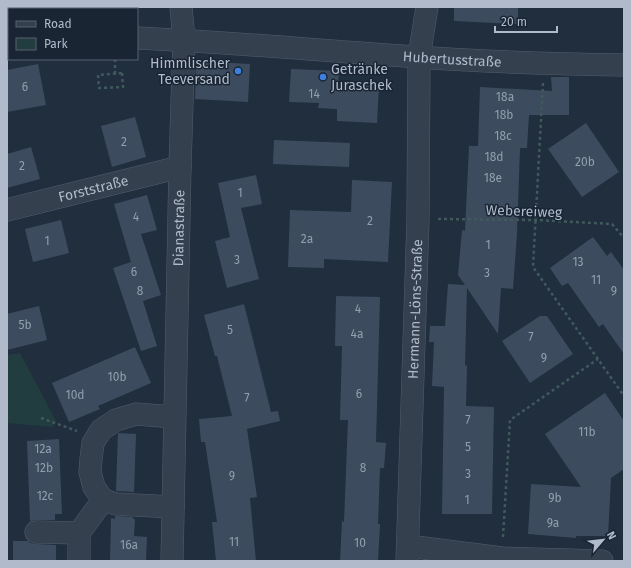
<svg xmlns="http://www.w3.org/2000/svg" width="631" height="568" font-family="'Fira Sans',sans-serif">
<style>
.green{fill:#223d3f}
.building{fill:#3c4c5e}
.lines{fill:none;stroke-linecap:round;stroke-linejoin:round}
.minor-casing{stroke:#535d6c;stroke-width:23}
.path{stroke:#405a5c;stroke-width:2.5;stroke-dasharray:3 3;stroke-linecap:butt}
.minor{stroke:#35404e;stroke-width:22}
.shop-dot{fill:#3f7fe0;stroke:#1a2533;stroke-width:1.5}
.labels{text-anchor:middle;stroke-width:3;stroke-linejoin:round;paint-order:stroke}
.number-label{font-size:12px;fill:#939eaf}
.street-label{font-size:14px;fill:#b0baca;stroke:#1a2533}
.poi-label{font-size:14px;fill:#b0baca;stroke:#1a2533;text-anchor:end}
</style>
<rect width="100%" height="100%" fill="#202e3e"/>
<!-- green -->
<path class="green" d="M 20,353 L 56,421 L 53,427 L 7,423 L 7,355 Z"/>
<!-- building -->
<g class="building">
<path d="M 454,7 L 518,7 L 518,24 L 454,21 Z"/>
<path d="M 196,61 L 250,64 L 248,102 L 195,99 Z"/>
<path d="M 38,64 L 46,105 L 7,112 L 7,70 Z"/>
<path d="M 291,69 L 339,71 L 338,85 L 379,86 L 377,123 L 337,121 L 337,109 L 318,108 L 319,103 L 289,102 Z"/>
<path d="M 551,77 L 569,77 L 569,115 L 529,115 L 527,148 L 520,148 L 517,234 L 513,289 L 501,288 L 498,334 L 467,288 L 465,366 L 467,365 L 466,406 L 494,407 L 492,514 L 442,514 L 444,387 L 432,386 L 434,342 L 429,342 L 430,326 L 445,326 L 448,284 L 465,285 L 458,275 L 462,230 L 465,231 L 469,146 L 478,146 L 480,87 L 552,91 Z"/>
<path d="M 135,117 L 146,157 L 112,167 L 101,126 Z"/>
<path d="M 586,123 L 619,172 L 582,197 L 548,149 Z"/>
<path d="M 274,140 L 350,143 L 349,167 L 273,164 Z"/>
<path d="M 31,147 L 40,179 L 7,188 L 7,154 Z"/>
<path d="M 256,175 L 262,204 L 241,208 L 259,279 L 227,288 L 215,241 L 230,237 L 218,183 Z"/>
<path d="M 352,180 L 392,182 L 388,262 L 324,259 L 324,268 L 288,267 L 290,210 L 351,212 Z"/>
<path d="M 147,195 L 157,230 L 141,234 L 161,295 L 143,301 L 157,346 L 141,351 L 113,268 L 131,262 L 114,204 Z"/>
<path d="M 61,220 L 69,253 L 33,262 L 25,229 Z"/>
<path d="M 593,237 L 607,256 L 611,252 L 624,270 L 624,354 L 603,324 L 599,327 L 568,283 L 562,286 L 550,268 Z"/>
<path d="M 336,296 L 380,297 L 376,442 L 386,443 L 384,468 L 380,468 L 378,524 L 380,524 L 378,561 L 340,561 L 342,521 L 344,522 L 348,420 L 340,420 L 342,346 L 335,346 Z"/>
<path d="M 244,304 L 271,412 L 278,411 L 280,421 L 247,429 L 257,497 L 250,498 L 256,561 L 216,561 L 212,522 L 217,522 L 205,442 L 201,442 L 199,419 L 232,416 L 217,356 L 215,356 L 204,315 Z"/>
<path d="M 39,306 L 47,340 L 7,350 L 7,314 Z"/>
<path d="M 540,316 L 547,316 L 573,354 L 530,383 L 502,341 Z"/>
<path d="M 135,347 L 151,383 L 98,406 L 100,409 L 69,422 L 52,383 Z"/>
<path d="M 605,393 L 624,421 L 624,469 L 611,478 L 608,536 L 576,536 L 576,538 L 528,534 L 531,484 L 581,487 L 545,434 Z"/>
<path d="M 118,433 L 136,434 L 134,492 L 116,491 Z"/>
<path d="M 59,439 L 62,514 L 55,514 L 55,520 L 36,520 L 30,521 L 27,441 Z"/>
<path d="M 115,516 L 133,517 L 133,519 L 135,519 L 134,536 L 147,537 L 146,561 L 110,561 L 111,518 L 115,519 Z"/>
<path d="M 13,541 L 28,541 L 30,543 L 36,544 L 56,545 L 56,561 L 13,561 Z"/>
</g>
<g class="lines">
<!-- minor casing -->
<g class="minor-casing">
<g id="minor">
<path d="M 15,7 L 15,9"/>
<path d="M 7,28 L 9,28"/>
<path id="s1" d="M 137,38 C 231,42 324,51 418,57 C 487,62 555,64 624,65"/>
<path id="s2" d="M 7,210 L 180,167"/>
<path d="M 173,507 L 116,504 L 103,500 L 94,487 L 90,472 L 91,459 L 93,443 L 101,430 L 116,420 L 136,414 L 174,417"/>
<path d="M 36,532 L 79,533 L 103,500"/>
<path d="M 408,546 L 502,558 L 602,561"/>
<path d="M 79,561 L 79,533"/>
<path id="s3" d="M 172,561 L 180,167 L 184,40 L 181,7"/>
<path id="s4" d="M 407,561 L 418,219 L 419,57 L 427,7"/>
</g>
</g>
<!-- path -->
<g class="path">
<path d="M 122,73 L 123,87 L 99,88 L 98,75 Z"/>
<path d="M 115,74 L 115,59"/>
<path d="M 543,83 L 533,267 L 624,396"/>
<path d="M 438,219 L 536,220 L 612,224 L 624,238"/>
<path d="M 41,418 L 77,431"/>
<path d="M 503,537 L 510,420 L 598,359"/>
</g>
<!-- minor -->
<use href="#minor" class="minor"/>
</g>
<!-- markers -->
<g class="shop-dot">
<circle cx="238" cy="71" r="4"/>
<circle cx="323" cy="77" r="4"/>
</g>
<g class="labels">
<!-- number labels -->
<g class="number-label">
<text x="25" y="91">6</text>
<text x="314" y="98">14</text>
<text x="505" y="101">18a</text>
<text x="504" y="119">18b</text>
<text x="503" y="140">18c</text>
<text x="124" y="146">2</text>
<text x="494" y="161">18d</text>
<text x="585" y="166">20b</text>
<text x="22" y="170">2</text>
<text x="493" y="182">18e</text>
<text x="240" y="197">1</text>
<text x="136" y="221">4</text>
<text x="370" y="225">2</text>
<text x="307" y="243">2a</text>
<text x="47" y="245">1</text>
<text x="488" y="249">1</text>
<text x="237" y="264">3</text>
<text x="578" y="266">13</text>
<text x="134" y="276">6</text>
<text x="487" y="277">3</text>
<text x="596" y="284">11</text>
<text x="140" y="295">8</text>
<text x="614" y="295">9</text>
<text x="358" y="313">4</text>
<text x="25" y="329">5b</text>
<text x="230" y="334">5</text>
<text x="357" y="338">4a</text>
<text x="531" y="341">7</text>
<text x="544" y="362">9</text>
<text x="117" y="381">10b</text>
<text x="359" y="398">6</text>
<text x="75" y="399">10d</text>
<text x="247" y="402">7</text>
<text x="468" y="424">7</text>
<text x="587" y="436">11b</text>
<text x="468" y="451">5</text>
<text x="43" y="453">12a</text>
<text x="44" y="472">12b</text>
<text x="363" y="472">8</text>
<text x="468" y="478">3</text>
<text x="232" y="480">9</text>
<text x="45" y="500">12c</text>
<text x="555" y="502">9b</text>
<text x="467" y="504">1</text>
<text x="553" y="527">9a</text>
<text x="234" y="546">11</text>
<text x="360" y="547">10</text>
<text x="129" y="549">16a</text>
</g>
<!-- street labels -->
<g class="street-label">
<text dy="5" stroke="none"><textPath href="#s1" startOffset="316">Hubertusstraße</textPath></text>
<text dy="5" stroke="none"><textPath href="#s2" startOffset="89">Forststraße</textPath></text>
<text transform="translate(524 211) rotate(2)" y="5">Webereiweg</text>
<text dy="5" stroke="none"><textPath href="#s3" startOffset="333">Dianastraße</textPath></text>
<text dy="5" stroke="none"><textPath href="#s4" startOffset="252">Hermann-Löns-Straße</textPath></text>
</g>
<!-- poi labels -->
<g class="poi-label">
<text x="230" y="68">Himmlischer<tspan x="230" dy="16">Teeversand</tspan></text>
<text x="331" y="74" text-anchor="start">Getränke<tspan x="331" dy="16">Juraschek</tspan></text>
</g>
</g>
<!-- border -->
<rect width="631" height="568" fill="none" stroke="#b0baca" stroke-width="16"/>
<!-- legend -->
<rect x="8" y="8" width="130" height="52" fill="#1a2533" stroke="#56616f"/>
<rect x="16" y="21" width="20" height="6" fill="#35404e" stroke="#56616f"/>
<text x="44" y="28" font-size="12" fill="#b0baca">Road</text>
<rect x="16" y="38" width="20" height="12" fill="#223d3f" stroke="#56616f"/>
<text x="44" y="48" font-size="12" fill="#b0baca">Park</text>
<!-- north arrow -->
<g transform="translate(603 540) rotate(62)" stroke="#1a2533" stroke-width="3" paint-order="stroke">
<path d="M0-3L7 15L0 10L-7 15Z" fill="#b0baca"/>
<text y="-6" font-size="11" font-weight="bold" text-anchor="middle" fill="#b0baca">N</text>
</g>
<!-- scale -->
<path d="M495 26v6h62v-6" fill="none" stroke="#b0baca" stroke-width="2"/>
<text x="501" y="26" font-size="12" fill="#b0baca" stroke="#1a2533" stroke-width="3" paint-order="stroke">20 m</text>
</svg>
